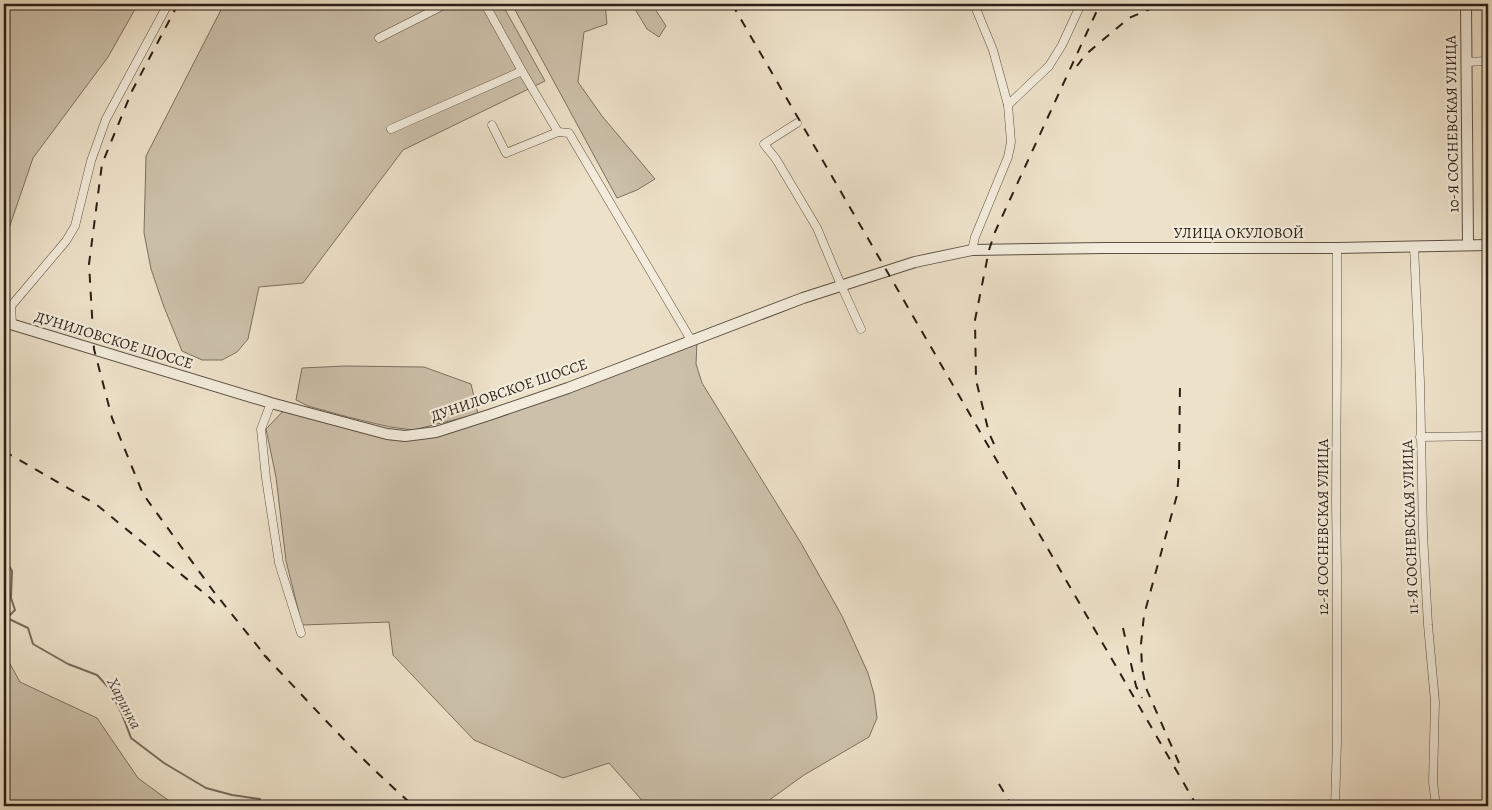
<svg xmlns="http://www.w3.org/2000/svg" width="1492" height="810" font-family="Alegreya,serif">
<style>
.green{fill:#ccc0aa;stroke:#7c7060}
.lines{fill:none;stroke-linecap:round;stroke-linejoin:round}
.stream{stroke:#786c5c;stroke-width:2}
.minor-casing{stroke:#5c5042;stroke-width:9}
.tertiary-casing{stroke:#5c5042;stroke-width:12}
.minor{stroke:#f3ecdc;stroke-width:8}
.tertiary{stroke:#f3ecdc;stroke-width:10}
.rail{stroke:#2b1f15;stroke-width:2;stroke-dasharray:9 9;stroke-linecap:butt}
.labels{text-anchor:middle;stroke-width:4.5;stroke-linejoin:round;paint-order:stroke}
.street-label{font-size:15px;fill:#2b1f15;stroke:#f3ecdc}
.water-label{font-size:16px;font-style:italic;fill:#584c3f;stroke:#f3ecdc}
</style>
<rect width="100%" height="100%" fill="#ede1c9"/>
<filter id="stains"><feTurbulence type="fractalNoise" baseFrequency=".004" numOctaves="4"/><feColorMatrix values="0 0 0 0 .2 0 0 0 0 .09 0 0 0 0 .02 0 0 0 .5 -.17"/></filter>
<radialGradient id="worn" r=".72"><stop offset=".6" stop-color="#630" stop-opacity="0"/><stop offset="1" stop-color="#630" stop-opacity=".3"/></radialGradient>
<!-- green -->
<g class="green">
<path d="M 4,4 L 138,4 L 108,57 L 33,158 L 4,243 Z"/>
<path d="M 224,4 L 502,4 L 545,81 L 403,150 L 303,283 L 259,287 L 248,339 L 237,352 L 222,360 L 202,360 L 182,351 L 164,307 L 151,269 L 144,233 L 146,156 Z"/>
<path d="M 514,4 L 605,4 L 607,24 L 584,32 L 578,82 L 602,116 L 655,179 L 637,190 L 617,198 L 514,8 Z"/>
<path d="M 632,4 L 652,4 L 666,26 L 659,37 L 647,29 Z"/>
<path d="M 697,341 L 696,364 L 702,383 L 801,543 L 842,616 L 868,673 L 874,694 L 877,718 L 869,737 L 804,775 L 761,806 L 647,806 L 609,763 L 563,778 L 474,740 L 393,655 L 389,622 L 302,625 L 286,561 L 276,477 L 266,429 L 286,408 L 407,439 Z"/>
<path d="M 345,366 L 424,367 L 471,384 L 478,414 L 413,430 L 390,427 L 348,417 L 308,406 L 296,400 L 302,368 Z"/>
<path d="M 4,653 L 20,682 L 97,718 L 138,778 L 176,806 L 4,806 Z"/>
</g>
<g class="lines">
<!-- stream -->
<path class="stream" d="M 4,558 L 12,571 L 11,598 L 15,610 L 7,618 L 28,628 L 33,644 L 68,664 L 97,675 L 109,688 L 122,714 L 131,738 L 164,763 L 206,788 L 232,795 L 260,799 L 256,806"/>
<!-- minor casing -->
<g class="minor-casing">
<g id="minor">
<path d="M 485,4 L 522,71"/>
<path d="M 974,4 L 993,50 L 1008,105"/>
<path d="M 379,38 L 446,4"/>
<path d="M 1466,62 L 1488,61"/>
<path d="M 797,123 L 764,144 L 776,159 L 817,228 L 841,285 L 861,329"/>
<path d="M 492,125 L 506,153 L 558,132 L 569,133 L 691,340"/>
<path d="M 391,129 L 522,71 L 558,132"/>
<path d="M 1414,246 L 1420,382 L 1423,534 L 1428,625 L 1435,702 L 1433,782 L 1436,806"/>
<path d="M 972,250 L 975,237 L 1008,157 L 1011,142 L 1008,105 L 1049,66 L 1062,45 L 1081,4"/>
<path d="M 12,324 L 11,306 L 66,241 L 75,226 L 91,161 L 106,119 L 168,4"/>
<path d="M 271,403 L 261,429 L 266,478 L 279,563 L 301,633"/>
<path d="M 1420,437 L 1488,436"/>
<path d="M 1335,806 L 1337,742 L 1337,569 L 1336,501 L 1337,353 L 1337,248"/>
</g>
</g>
<!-- tertiary casing -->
<g class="tertiary-casing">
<g id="tertiary">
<path d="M 1466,4 L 1468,245"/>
<path d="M 4,322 L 271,403 L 387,434 L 405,436 L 421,434 L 436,432 L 489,415 L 568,388 L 803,298 L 915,262 L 972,250 L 1104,248 L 1337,248 L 1488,245"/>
</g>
</g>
<!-- minor -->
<use href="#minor" class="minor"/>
<!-- tertiary -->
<use href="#tertiary" class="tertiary"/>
<!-- rail -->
<g class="rail">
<path d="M 178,4 L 132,91 L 102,164 L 89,264 L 94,349 L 112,418 L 143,494 L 214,592 L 268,659"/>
<path d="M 732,4 L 1197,806"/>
<path d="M 1077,66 L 1085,55 L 1129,18 L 1162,4"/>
<path d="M 994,444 L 989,433 L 976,380 L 975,320 L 989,250 L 995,232 L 1100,4"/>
<path d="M 4,451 L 97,505 L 210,598 L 219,608"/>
<path d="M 1123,628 L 1136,686 L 1142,698"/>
<path d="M 264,655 C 313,706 360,760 414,806"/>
<path d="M 1179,763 L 1146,688 L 1142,668 L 1141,644 L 1144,615 L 1177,495 L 1179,471 L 1180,383"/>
<path d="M 999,784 L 1012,806"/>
</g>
</g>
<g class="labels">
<!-- street labels -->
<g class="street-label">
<text transform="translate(1452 124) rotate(-91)" y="5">10-Я СОСНЕВСКАЯ УЛИЦА</text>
<text x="1239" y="238">УЛИЦА ОКУЛОВОЙ</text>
<text transform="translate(114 340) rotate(17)" y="5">ДУНИЛОВСКОЕ ШОССЕ</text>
<text transform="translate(509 390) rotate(-19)" y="5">ДУНИЛОВСКОЕ ШОССЕ</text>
<text transform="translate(1323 527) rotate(-90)" y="5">12-Я СОСНЕВСКАЯ УЛИЦА</text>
<text transform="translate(1410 527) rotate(-92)" y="5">11-Я СОСНЕВСКАЯ УЛИЦА</text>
</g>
<!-- water labels -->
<g class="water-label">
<text transform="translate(125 703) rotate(62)" y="6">Харинка</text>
</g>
</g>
<!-- margin -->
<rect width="1492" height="810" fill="none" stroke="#ede1c9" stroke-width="20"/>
<rect x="5" y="5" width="1482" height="800" fill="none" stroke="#2b1f15" stroke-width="2.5"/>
<rect x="10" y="10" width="1472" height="790" fill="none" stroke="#2b1f15"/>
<rect width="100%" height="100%" filter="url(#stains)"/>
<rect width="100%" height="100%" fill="url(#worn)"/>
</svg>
